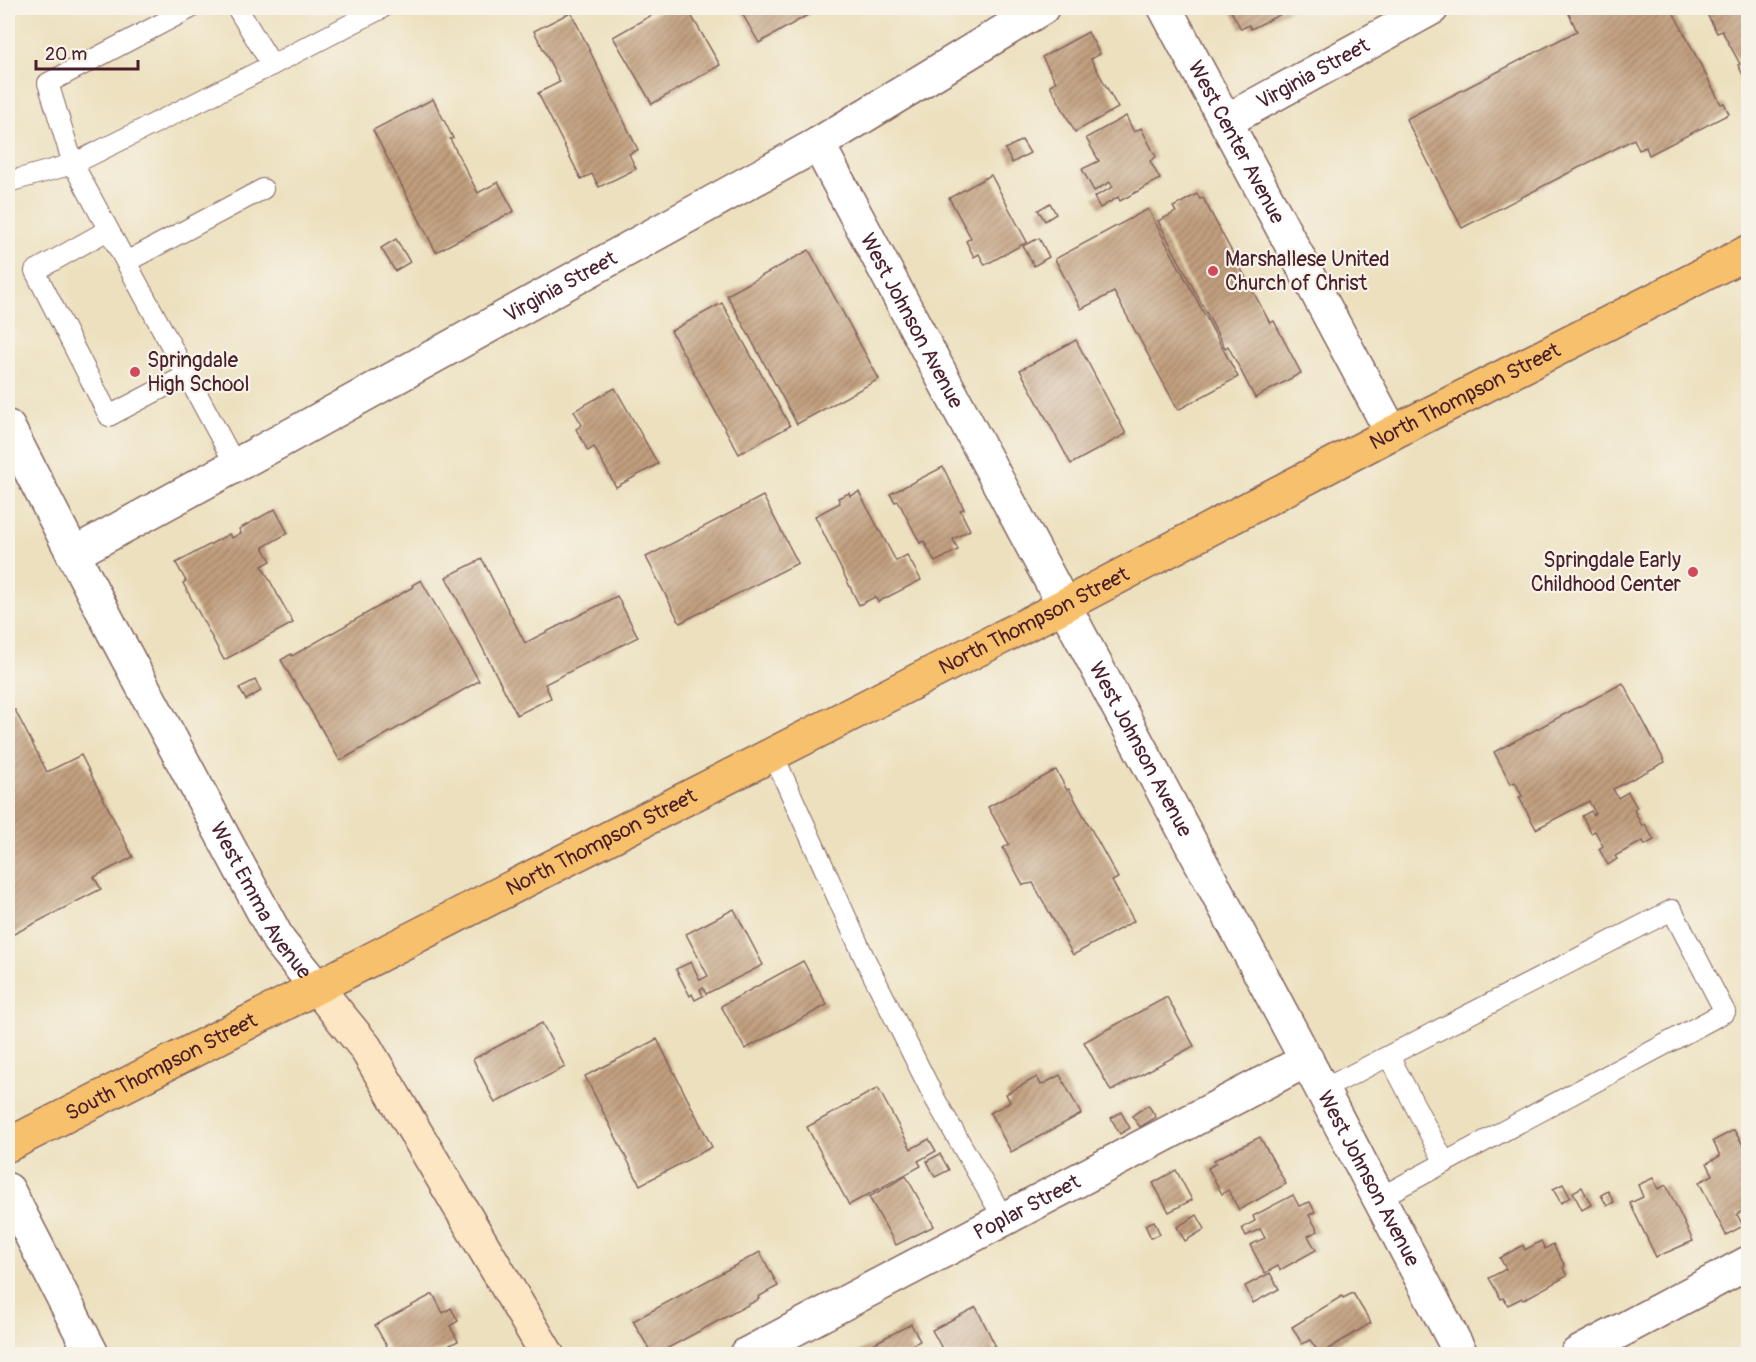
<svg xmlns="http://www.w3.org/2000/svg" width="1756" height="1362" font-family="Pangolin,sans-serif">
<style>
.building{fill:url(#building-hatch)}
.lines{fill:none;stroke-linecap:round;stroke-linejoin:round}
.lane-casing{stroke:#83635e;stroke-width:22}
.street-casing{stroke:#83635e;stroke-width:36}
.secondary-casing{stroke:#83635e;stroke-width:36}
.primary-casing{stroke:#83635e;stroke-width:36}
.lane{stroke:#fff;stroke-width:20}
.street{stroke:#fff;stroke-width:33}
.secondary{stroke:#fce6c4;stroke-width:33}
.primary{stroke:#f7c06c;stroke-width:33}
.poi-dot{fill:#d1495b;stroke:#f7f3e8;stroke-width:2}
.labels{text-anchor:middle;stroke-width:4.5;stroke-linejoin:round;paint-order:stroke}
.street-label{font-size:21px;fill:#4a1f2b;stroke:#f7f3e8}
.poi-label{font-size:21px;fill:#4a1f2b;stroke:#f7f3e8;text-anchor:start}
</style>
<defs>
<pattern id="building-hatch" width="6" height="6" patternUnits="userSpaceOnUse" patternTransform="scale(1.5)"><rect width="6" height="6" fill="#c19f7e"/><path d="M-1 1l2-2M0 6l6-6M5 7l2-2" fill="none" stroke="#9f8167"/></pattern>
</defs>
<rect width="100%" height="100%" fill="#f7f3e8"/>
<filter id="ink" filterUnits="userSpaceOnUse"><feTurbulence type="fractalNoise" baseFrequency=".0167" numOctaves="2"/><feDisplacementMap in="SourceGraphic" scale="12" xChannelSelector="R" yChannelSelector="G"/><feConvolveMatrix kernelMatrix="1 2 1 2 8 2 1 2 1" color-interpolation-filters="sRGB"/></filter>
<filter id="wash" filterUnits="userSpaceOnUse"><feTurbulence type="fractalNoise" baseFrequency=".008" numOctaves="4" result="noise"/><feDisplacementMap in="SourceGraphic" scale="24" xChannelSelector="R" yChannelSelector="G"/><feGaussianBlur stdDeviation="1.35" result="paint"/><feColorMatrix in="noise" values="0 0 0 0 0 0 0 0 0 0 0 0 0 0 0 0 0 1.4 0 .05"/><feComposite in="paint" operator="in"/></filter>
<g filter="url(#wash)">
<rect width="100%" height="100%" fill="#ece0be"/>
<g id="blocks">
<!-- building -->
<g class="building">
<path d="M 664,8 L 687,8 L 720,65 L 652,104 L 613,37 Z"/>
<path d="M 739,8 L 820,8 L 759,43 Z"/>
<path d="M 1238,8 L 1293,8 L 1251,29 L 1249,25 L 1241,29 L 1231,11 Z"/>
<path d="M 1577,8 L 1671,8 L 1721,104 L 1724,103 L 1729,114 L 1649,155 L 1646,147 L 1639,150 L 1634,139 L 1462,228 L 1406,119 L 1577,31 L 1568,12 Z"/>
<path d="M 1704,8 L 1748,8 L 1748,77 L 1745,79 L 1738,65 L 1740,64 L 1722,31 L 1717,33 Z"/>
<path d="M 571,12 L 638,150 L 629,154 L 636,169 L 599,187 L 592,174 L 581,179 L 538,93 L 560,82 L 534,31 Z"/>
<path d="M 1088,32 L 1100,54 L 1091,59 L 1118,108 L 1075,132 L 1050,85 L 1056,82 L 1042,57 Z"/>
<path d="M 433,99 L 453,138 L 450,139 L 478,193 L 498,182 L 514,211 L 436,252 L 373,130 Z"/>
<path d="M 1126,116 L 1134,132 L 1141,128 L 1156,157 L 1150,161 L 1160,179 L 1120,201 L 1118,197 L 1100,208 L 1094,197 L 1113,187 L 1110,182 L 1094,191 L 1082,169 L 1099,161 L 1086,138 Z"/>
<path d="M 1022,140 L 1030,153 L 1012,163 L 1005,149 Z"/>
<path d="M 991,175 L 1027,242 L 985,265 L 979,254 L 974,257 L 966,241 L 971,238 L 949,198 Z"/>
<path d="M 1197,194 L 1200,199 L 1203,198 L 1270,323 L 1274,321 L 1301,373 L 1255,398 L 1228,346 L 1225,348 L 1158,221 L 1176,212 L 1173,207 Z"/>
<path d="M 1050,203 L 1056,214 L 1045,221 L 1038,210 Z"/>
<path d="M 1148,209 L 1238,377 L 1178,410 L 1114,292 L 1081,309 L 1055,259 Z"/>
<path d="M 1039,238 L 1049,257 L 1034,266 L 1023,246 Z"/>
<path d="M 396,239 L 410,262 L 395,271 L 381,248 Z"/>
<path d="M 809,250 L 879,379 L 797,424 L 727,295 Z"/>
<path d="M 722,303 L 790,426 L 739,454 L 671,331 Z"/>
<path d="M 1076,340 L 1126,434 L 1071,464 L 1020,370 Z"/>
<path d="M 615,388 L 658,464 L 616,487 L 594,447 L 588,451 L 576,429 L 582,425 L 574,411 Z"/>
<path d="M 943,467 L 964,509 L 960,510 L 970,530 L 953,539 L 958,550 L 935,562 L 924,541 L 920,543 L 898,501 L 895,502 L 890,494 Z"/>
<path d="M 859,492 L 896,561 L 907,555 L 921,580 L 878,602 L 875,597 L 859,605 L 815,516 L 840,503 L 838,498 L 849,493 L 850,496 Z"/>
<path d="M 763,496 L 798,563 L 680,623 L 646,557 Z"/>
<path d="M 275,509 L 288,533 L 263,547 L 271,561 L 262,566 L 293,623 L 224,660 L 183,583 L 186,581 L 176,563 L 229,534 L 232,538 L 241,533 L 239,529 Z"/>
<path d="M 482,559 L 525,643 L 617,596 L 638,637 L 545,684 L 551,698 L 517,715 L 446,577 Z"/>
<path d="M 421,580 L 479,681 L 340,761 L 281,660 L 291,654 L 292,656 L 413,587 L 412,585 Z"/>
<path d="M 255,680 L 261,691 L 246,700 L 239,688 Z"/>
<path d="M 1623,683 L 1665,762 L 1613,789 L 1618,798 L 1628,792 L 1637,808 L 1634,810 L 1642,826 L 1645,824 L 1654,840 L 1645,845 L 1643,841 L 1615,856 L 1617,859 L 1608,865 L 1599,849 L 1603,846 L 1595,831 L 1591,833 L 1582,816 L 1591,811 L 1593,815 L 1595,813 L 1589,801 L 1536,829 L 1519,797 L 1522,796 L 1515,782 L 1511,784 L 1494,752 Z"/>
<path d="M 15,710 L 47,772 L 81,755 L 133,857 L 94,877 L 101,889 L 8,937 L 8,713 Z"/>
<path d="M 1056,770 L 1067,790 L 1069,789 L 1118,878 L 1112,881 L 1134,921 L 1073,955 L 1033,883 L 1023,885 L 1003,848 L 1009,844 L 988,807 Z"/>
<path d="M 734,909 L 763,965 L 706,994 L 703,988 L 700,989 L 703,996 L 695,1000 L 692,994 L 690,996 L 676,969 L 691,962 L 700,980 L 708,976 L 686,934 Z"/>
<path d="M 803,961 L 827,1005 L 745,1049 L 721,1006 Z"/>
<path d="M 1167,997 L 1194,1046 L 1111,1091 L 1084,1042 Z"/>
<path d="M 542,1023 L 565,1067 L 495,1103 L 473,1059 Z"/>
<path d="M 657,1039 L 712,1147 L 640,1185 L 585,1076 Z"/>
<path d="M 1060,1075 L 1081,1114 L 1011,1152 L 990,1113 L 1010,1102 L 1006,1094 L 1037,1077 L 1041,1085 Z"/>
<path d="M 878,1088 L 911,1149 L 929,1139 L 936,1151 L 918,1161 L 921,1166 L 849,1205 L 807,1127 Z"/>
<path d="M 1148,1105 L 1156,1117 L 1140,1127 L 1132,1116 Z"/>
<path d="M 1121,1112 L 1130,1128 L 1120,1134 L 1111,1118 Z"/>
<path d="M 1734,1130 L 1748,1153 L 1748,1208 L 1737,1214 L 1743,1226 L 1726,1235 L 1699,1182 L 1713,1175 L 1707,1163 L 1720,1156 L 1713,1141 Z"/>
<path d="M 1260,1137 L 1286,1184 L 1239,1210 L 1228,1190 L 1222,1194 L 1208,1168 L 1216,1163 L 1214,1160 Z"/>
<path d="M 940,1154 L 949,1170 L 935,1177 L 927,1161 Z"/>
<path d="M 1176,1170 L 1192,1200 L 1169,1212 L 1153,1183 Z"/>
<path d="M 906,1176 L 934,1226 L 896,1245 L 869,1197 Z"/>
<path d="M 1653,1178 L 1658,1189 L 1666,1185 L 1693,1241 L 1656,1257 L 1630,1203 L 1643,1197 L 1638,1185 Z"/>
<path d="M 1563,1184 L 1570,1197 L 1561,1203 L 1553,1189 Z"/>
<path d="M 1582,1187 L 1591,1205 L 1582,1210 L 1573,1192 Z"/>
<path d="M 1608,1191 L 1614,1202 L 1607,1206 L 1601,1195 Z"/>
<path d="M 1293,1195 L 1299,1206 L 1310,1202 L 1315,1212 L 1309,1215 L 1318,1231 L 1308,1236 L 1316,1250 L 1280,1270 L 1278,1266 L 1265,1273 L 1250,1245 L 1265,1238 L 1260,1229 L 1246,1236 L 1242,1228 L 1255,1221 L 1253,1216 Z"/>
<path d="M 1197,1215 L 1205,1229 L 1185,1241 L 1177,1227 Z"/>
<path d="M 1154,1221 L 1160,1234 L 1151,1238 L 1145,1225 Z"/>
<path d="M 1541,1241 L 1545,1249 L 1553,1244 L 1565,1266 L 1563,1268 L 1567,1276 L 1523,1300 L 1522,1298 L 1508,1305 L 1503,1298 L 1501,1299 L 1489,1278 L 1506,1269 L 1500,1258 L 1523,1245 L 1525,1250 Z"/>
<path d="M 760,1252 L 778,1286 L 758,1297 L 759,1299 L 657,1354 L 652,1354 L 633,1321 Z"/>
<path d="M 1270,1273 L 1279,1289 L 1253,1303 L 1245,1286 Z"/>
<path d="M 1353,1293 L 1371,1323 L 1320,1354 L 1310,1340 L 1302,1344 L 1292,1327 L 1342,1296 L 1343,1298 Z"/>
<path d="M 433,1294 L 443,1313 L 451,1308 L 458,1321 L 450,1326 L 458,1341 L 432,1354 L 391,1354 L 375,1325 Z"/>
<path d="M 976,1307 L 995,1345 L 992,1347 L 996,1354 L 945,1354 L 932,1330 Z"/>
<path d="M 911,1324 L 920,1341 L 910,1346 L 915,1354 L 854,1354 Z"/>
</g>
</g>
</g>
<g filter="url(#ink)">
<use href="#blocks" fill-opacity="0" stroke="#83635e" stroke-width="1.5"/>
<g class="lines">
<!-- lane casing -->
<g class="lane-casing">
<g id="lane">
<path d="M 191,8 L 48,83 L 73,164 L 236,466"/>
<path d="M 237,8 L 272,65"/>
<path d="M 8,182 L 73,164 L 272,65 L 382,8"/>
<path d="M 108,230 L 35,271 L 109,416 L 187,375"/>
<path d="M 126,262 L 263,189"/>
<path d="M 773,754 L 864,957 L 935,1099 L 1004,1219"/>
<path d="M 1389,1056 L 1445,1163"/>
<path d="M 1322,1090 L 1672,910 L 1725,1012 L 1379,1198"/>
</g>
</g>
<!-- street casing -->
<g class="street-casing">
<g id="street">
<path id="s1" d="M 1165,8 L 1392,433"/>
<path id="s2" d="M 1226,121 L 1432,8"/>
<path id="s3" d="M 818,144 C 1032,548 1250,949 1461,1354"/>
<path id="s4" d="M 8,427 L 113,631 L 279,941 L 317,988"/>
<path id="s5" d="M 73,554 L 295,433 L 818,144 L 1042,8"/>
<path d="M 8,1190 L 92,1354"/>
<path id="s6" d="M 747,1354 L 1307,1060"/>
<path d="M 1577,1354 L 1748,1263"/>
</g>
</g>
<!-- secondary casing -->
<g class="secondary-casing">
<path id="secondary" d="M 317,988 L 365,1047 L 547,1354"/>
</g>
<!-- primary casing -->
<g class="primary-casing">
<g id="primary">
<path id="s7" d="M 8,1145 L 773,754 L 1063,606 L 1392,433 L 1748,252"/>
</g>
</g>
<!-- lane -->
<use href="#lane" class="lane"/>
<!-- street -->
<use href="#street" class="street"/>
<!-- secondary -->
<use href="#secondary" class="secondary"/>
<!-- primary -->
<use href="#primary" class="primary"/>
</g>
</g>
<!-- markers -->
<g class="poi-dot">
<circle cx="1213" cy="271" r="6"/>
<circle cx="135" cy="372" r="6"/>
<circle cx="1693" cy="572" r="6"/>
</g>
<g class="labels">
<!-- street labels -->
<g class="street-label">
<text dy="7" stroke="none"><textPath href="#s2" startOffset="99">Virginia Street</textPath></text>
<text dy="7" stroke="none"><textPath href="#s1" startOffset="152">West Center Avenue</textPath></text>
<text dy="7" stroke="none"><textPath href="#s5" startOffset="556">Virginia Street</textPath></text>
<text dy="7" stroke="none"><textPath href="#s3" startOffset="200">West Johnson Avenue</textPath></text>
<text dy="7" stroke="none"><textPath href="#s7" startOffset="1638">North Thompson Street</textPath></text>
<text dy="7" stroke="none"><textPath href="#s7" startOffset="1152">North Thompson Street</textPath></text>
<text dy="7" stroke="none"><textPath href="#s3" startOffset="686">West Johnson Avenue</textPath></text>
<text dy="7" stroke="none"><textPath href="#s7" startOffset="666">North Thompson Street</textPath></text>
<text dy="7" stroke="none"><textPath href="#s4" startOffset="537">West Emma Avenue</textPath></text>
<text dy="7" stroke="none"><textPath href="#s7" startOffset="172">South Thompson Street</textPath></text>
<text dy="7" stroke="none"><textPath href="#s3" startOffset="1172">West Johnson Avenue</textPath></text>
<text dy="7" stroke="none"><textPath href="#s6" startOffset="316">Poplar Street</textPath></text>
</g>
<!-- poi labels -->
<g class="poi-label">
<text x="1225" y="266">Marshallese United<tspan x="1225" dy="24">Church of Christ</tspan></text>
<text x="147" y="367">Springdale<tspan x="147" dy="24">High School</tspan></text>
<text x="1681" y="567" text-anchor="end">Springdale Early<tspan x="1681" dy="24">Childhood Center</tspan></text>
</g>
</g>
<!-- margin -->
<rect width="1756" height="1362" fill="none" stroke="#f7f3e8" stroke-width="30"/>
<!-- scale -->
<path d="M36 60v9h102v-9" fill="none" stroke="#4a1f2b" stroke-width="3"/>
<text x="45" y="60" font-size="18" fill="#4a1f2b" stroke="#f7f3e8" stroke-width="4.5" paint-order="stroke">20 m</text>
</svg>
